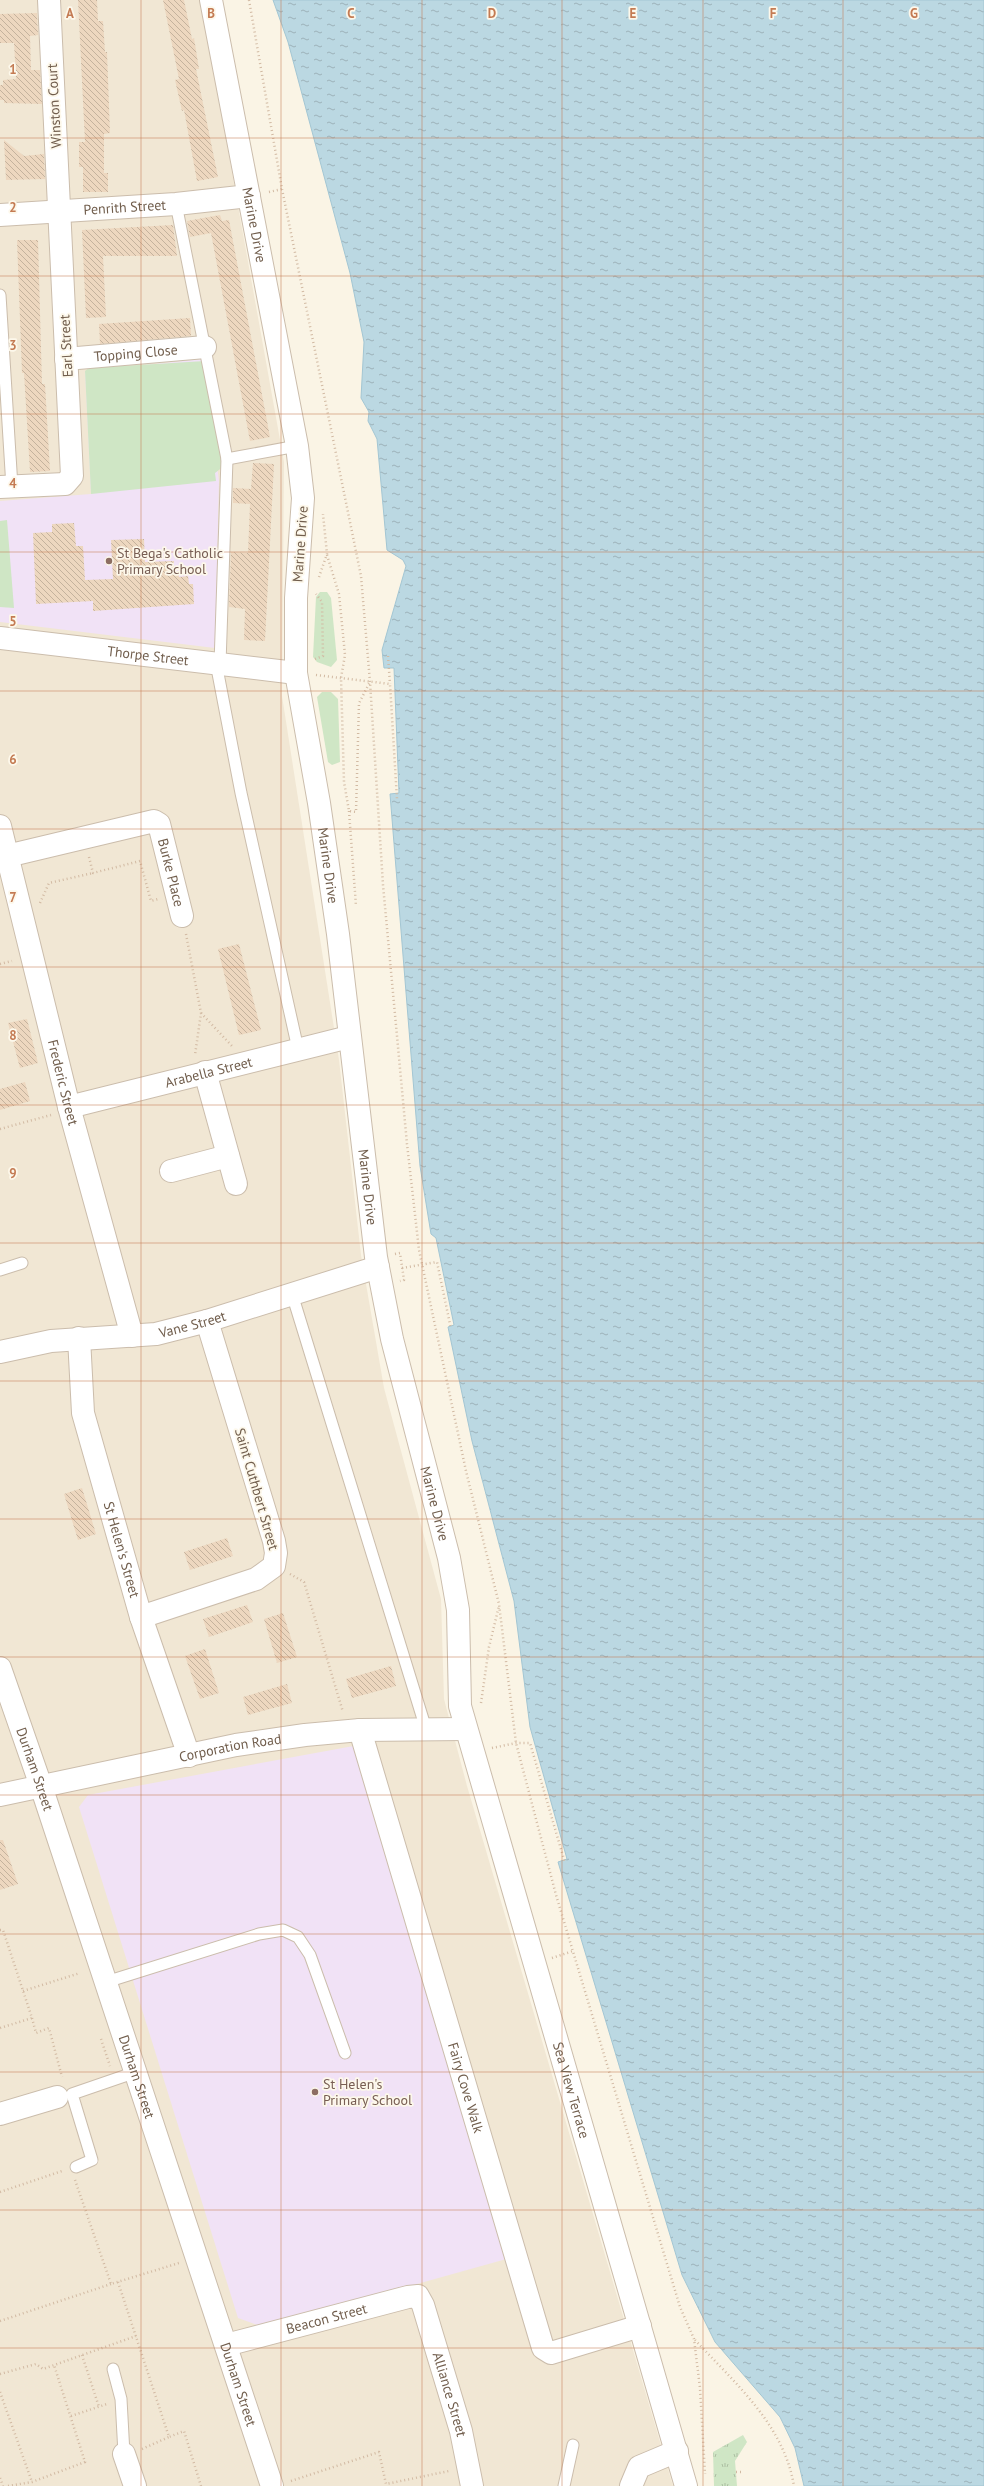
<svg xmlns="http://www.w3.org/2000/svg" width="984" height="2486" font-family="'PT Sans',sans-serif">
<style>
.residential{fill:#f1e7d4}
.education{fill:#f1e2f6}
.grass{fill:url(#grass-tufts)}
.garden{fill:#cfe6c5}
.water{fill:url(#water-ripples);stroke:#a3c6d3}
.building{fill:url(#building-back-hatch)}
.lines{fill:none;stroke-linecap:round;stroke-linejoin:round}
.service-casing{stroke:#cbbdac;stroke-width:13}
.minor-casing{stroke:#cbbdac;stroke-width:24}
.tertiary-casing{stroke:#cbbdac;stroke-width:24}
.path{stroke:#d2baa3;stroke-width:2.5;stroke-dasharray:1 3;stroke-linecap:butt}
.service{stroke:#fff;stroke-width:11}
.minor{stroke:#fff;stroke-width:22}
.tertiary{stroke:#fff;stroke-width:22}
.grid{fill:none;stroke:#c47b53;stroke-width:1;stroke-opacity:0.55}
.education-dot{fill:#8d6e63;stroke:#fdf8eb;stroke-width:1.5}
.labels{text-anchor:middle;stroke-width:3.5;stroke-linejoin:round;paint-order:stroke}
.street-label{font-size:14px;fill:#715e4d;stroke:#fdf8eb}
.education-label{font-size:14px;fill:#785e54;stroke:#fdf8eb;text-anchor:start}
.grid-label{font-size:13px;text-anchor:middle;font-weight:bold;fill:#c47b53;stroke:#fdf8eb;stroke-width:3.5;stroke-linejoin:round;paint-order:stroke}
</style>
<defs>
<pattern id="grass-tufts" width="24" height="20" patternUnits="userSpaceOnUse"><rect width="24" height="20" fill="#cfe6c5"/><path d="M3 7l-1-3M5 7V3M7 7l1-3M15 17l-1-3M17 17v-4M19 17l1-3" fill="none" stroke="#acbea2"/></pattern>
<pattern id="water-ripples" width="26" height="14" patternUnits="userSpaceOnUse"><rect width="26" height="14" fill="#bbd8e2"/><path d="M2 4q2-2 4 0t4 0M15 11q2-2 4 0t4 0" fill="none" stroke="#9cb2b9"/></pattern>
<pattern id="building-back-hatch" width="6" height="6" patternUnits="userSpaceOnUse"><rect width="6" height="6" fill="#edd7bf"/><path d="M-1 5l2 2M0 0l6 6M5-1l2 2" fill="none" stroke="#c4b29d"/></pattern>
</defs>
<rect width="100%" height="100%" fill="#faf4e5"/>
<!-- residential -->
<path class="residential" d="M 0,0 L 201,0 L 284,462 L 282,696 L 339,1060 L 361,1255 L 384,1388 L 441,1599 L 444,1699 L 467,1786 L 673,2486 L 0,2486 Z"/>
<!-- education -->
<g class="education">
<path d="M 203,359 L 219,481 L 215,648 L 0,622 L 0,501 L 91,494 L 85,371 Z"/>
<path d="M 359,1745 L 510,2258 L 263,2327 L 238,2318 L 79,1807 L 88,1795 Z"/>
</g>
<!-- grass -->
<path class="grass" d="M 743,2435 L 747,2442 L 735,2461 L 737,2486 L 714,2486 L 713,2452 Z"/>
<!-- garden -->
<g class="garden">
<path d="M 205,361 L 224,466 L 215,473 L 216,481 L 91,494 L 85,371 L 89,368 Z"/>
<path d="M 7,520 L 14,608 L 0,607 L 0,521 Z"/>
<path d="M 320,592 L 327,592 L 331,598 L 337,660 L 331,667 L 317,662 L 313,657 L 316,597 Z"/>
<path d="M 322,692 L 331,692 L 338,699 L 340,762 L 332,765 L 328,762 L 317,697 Z"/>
</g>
<!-- water -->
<path class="water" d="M 273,0 L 984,0 L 984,2486 L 804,2486 L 795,2448 L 780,2417 L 715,2342 L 682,2275 L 558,1862 L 567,1859 L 530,1727 L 514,1601 L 472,1441 L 448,1327 L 454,1325 L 436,1238 L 431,1234 L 420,1166 L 390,794 L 399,793 L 394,668 L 384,668 L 382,650 L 406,566 L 403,560 L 387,550 L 377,439 L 368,421 L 369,412 L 361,398 L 364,342 L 350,273 L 288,42 Z"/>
<!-- building -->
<g class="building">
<path d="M 78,0 L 97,0 L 98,21 L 103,21 L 105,52 L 107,52 L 110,133 L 104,134 L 104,173 L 108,173 L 108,192 L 83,192 L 83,167 L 79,167 L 79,142 L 85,142 L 84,122 Z"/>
<path d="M 163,0 L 184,0 L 192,39 L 194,38 L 199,69 L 196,69 L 218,177 L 197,181 L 184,110 L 182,111 L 175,80 L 179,79 Z"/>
<path d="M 37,13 L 38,35 L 30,36 L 31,70 L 40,70 L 42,104 L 4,103 L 4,100 L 0,100 L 0,85 L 3,85 L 3,80 L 16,79 L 14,43 L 0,43 L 0,14 Z"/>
<path d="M 4,140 L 24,156 L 44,154 L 45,179 L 6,180 Z"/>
<path d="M 220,215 L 222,221 L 229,220 L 270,437 L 250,441 L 211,233 L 190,237 L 187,221 Z"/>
<path d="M 173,225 L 177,256 L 103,256 L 106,317 L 86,318 L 82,230 Z"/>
<path d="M 17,240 L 38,240 L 42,384 L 45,384 L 50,471 L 30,472 L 24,373 L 22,373 Z"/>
<path d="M 190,318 L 191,336 L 100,344 L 99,324 Z"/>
<path d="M 253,463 L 274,464 L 265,641 L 244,640 L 245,609 L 229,607 L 231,552 L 248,553 L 250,504 L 233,503 L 233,488 L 251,489 Z"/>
<path d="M 74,523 L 76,546 L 83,546 L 85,580 L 113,579 L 111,540 L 144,539 L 145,562 L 174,561 L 174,571 L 178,571 L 179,577 L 188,576 L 189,584 L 193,584 L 194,604 L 93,611 L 93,601 L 36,604 L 33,533 L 52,532 L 52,524 Z"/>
<path d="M 239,944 L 261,1030 L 239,1035 L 218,949 Z"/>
<path d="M 27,1019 L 38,1063 L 20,1068 L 8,1023 Z"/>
<path d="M 25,1082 L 30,1101 L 0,1110 L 0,1089 Z"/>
<path d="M 82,1488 L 96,1534 L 78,1540 L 64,1494 Z"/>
<path d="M 227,1538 L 233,1556 L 190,1570 L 184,1552 Z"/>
<path d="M 247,1605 L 253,1622 L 209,1637 L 203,1619 Z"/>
<path d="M 283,1613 L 297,1657 L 277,1663 L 264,1619 Z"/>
<path d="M 205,1649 L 219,1693 L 200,1699 L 185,1656 Z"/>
<path d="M 391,1666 L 396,1686 L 352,1698 L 346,1679 Z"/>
<path d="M 287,1684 L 292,1703 L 248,1715 L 243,1697 Z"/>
<path d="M 0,1840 L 3,1840 L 18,1884 L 0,1890 Z"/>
</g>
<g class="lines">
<!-- service casing -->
<g class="service-casing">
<g id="service">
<path d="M 176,204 L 227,459 L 220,664"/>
<path d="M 0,295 L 12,487"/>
<path d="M 227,459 L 297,446"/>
<path d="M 216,663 L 241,793 L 298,1049"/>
<path d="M 0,1270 L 22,1263"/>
<path d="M 292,1294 L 426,1729"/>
<path d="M 106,1982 L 259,1934 L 283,1930 L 298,1937 L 310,1955 L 345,2053"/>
<path d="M 76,2167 L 92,2160 L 72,2094 L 136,2072"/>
<path d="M 113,2369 L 121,2399 L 124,2454"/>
<path d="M 564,2486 L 573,2445"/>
</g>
</g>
<!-- minor casing -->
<g class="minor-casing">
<g id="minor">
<path id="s1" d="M 211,0 L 297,446 L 303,498 L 296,598 L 296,673 L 319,803 L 338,934 L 376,1257 L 392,1339 L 449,1558 L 458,1610 L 460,1706 L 686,2486"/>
<path id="s2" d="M 0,215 L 176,204 L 249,196"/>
<path id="s3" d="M 66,359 L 205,347"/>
<path d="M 0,487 L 65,484 L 72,476 L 49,0"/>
<path id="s4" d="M 0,638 L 296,673"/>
<path id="s5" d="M 0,826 L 69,1107 L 132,1336"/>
<path id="s6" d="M 7,856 L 154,821 L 159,824 L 182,916"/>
<path d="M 205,1072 L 236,1184"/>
<path id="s7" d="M 69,1107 L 349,1037"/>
<path d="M 171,1171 L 228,1156"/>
<path id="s8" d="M 79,1338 L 83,1413 L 141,1617 L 189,1756"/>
<path id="s9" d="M 0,1352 L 51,1341 L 156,1334 L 207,1321 L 378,1267"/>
<path d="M 141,1617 L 256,1579 L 274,1566 L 276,1553 L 274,1541 L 207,1321"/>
<path id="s10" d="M 360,1730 L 543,2348 L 551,2353 L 640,2326"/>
<path id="s11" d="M 0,1795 L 236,1745 L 305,1735 L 360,1730 L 465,1729"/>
<path d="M 0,2114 L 57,2097"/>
<path id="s12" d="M 226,2345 L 408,2297 L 418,2296 L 423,2305 L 461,2431 L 472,2486"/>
<path d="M 124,2454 L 135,2486"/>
<path d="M 631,2486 L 639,2467 L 677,2451"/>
</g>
</g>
<!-- tertiary casing -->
<g class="tertiary-casing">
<g id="tertiary">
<path id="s13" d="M 0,1668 L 41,1786 L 272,2486"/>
</g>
</g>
<!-- path -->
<g class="path">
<path d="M 249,0 L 282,189 L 361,576 L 370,682 L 383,885 L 407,1144 L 419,1250 L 466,1471 L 499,1604 L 516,1743 L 556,1895 L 680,2307 L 694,2339 L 700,2388 L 705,2474"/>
<path d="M 269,192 L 282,189"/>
<path d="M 327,555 L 339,594 L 345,655 L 341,678 L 344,782 L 349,811 L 356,812 L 359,703 L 370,682"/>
<path d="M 319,577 L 327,554 L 323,514"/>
<path d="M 388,656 L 390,684"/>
<path d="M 315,659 L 323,656 L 322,602 L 316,594"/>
<path d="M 316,675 L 390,684 L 397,799"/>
<path d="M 349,811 L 356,906"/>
<path d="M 89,857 L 93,873 L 140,861 L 151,901 L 158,899"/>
<path d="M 40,903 L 49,883 L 93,873"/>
<path d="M 186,934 L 201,1013 L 195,1055"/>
<path d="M 0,964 L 12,961"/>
<path d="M 201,1013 L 232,1046"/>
<path d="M 0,1129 L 51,1115"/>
<path d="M 395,1254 L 400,1253 L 404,1280 L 400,1281"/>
<path d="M 402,1268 L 437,1262 L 451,1329"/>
<path d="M 290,1574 L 304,1582 L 343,1712"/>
<path d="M 481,1703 L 489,1647 L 499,1606"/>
<path d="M 492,1748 L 516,1743 L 530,1743 L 565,1863"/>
<path d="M 0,1930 L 3,1930 L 32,2018 L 0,2028"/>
<path d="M 552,1958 L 573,1951"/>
<path d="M 23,1991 L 80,1973"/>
<path d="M 32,2018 L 36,2033 L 49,2028 L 62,2077"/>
<path d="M 101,2039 L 110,2066"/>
<path d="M 75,2180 L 111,2284 L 179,2263"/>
<path d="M 0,2192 L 62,2171"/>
<path d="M 118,2282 L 169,2437 L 184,2431 L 201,2486"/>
<path d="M 0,2321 L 111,2284"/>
<path d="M 695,2340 C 735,2383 784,2425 794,2486"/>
<path d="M 82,2355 L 99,2407"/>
<path d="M 0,2374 L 36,2364 L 43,2369 L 136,2336"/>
<path d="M 0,2392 L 32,2482"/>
<path d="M 71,2416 L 107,2404"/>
<path d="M 142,2449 L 169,2437"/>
<path d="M 736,2472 L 743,2472"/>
<path d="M 0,2478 L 3,2486"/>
<path d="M 291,2481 L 379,2452 L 386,2484 L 449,2471"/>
<path d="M 8,2486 L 32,2482 L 85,2462 L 54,2365"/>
</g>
<!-- service -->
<use href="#service" class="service"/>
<!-- minor -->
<use href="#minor" class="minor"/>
<!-- tertiary -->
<use href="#tertiary" class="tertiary"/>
</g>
<!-- grid -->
<path class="grid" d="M 141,0 L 141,2486M 281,0 L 281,2486M 422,0 L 422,2486M 562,0 L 562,2486M 703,0 L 703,2486M 843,0 L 843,2486M 0,138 L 984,138M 0,276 L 984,276M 0,414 L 984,414M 0,552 L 984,552M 0,691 L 984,691M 0,829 L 984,829M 0,967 L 984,967M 0,1105 L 984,1105M 0,1243 L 984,1243M 0,1381 L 984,1381M 0,1519 L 984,1519M 0,1657 L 984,1657M 0,1795 L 984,1795M 0,1934 L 984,1934M 0,2072 L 984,2072M 0,2210 L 984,2210M 0,2348 L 984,2348"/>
<!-- markers -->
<g class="education-dot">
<circle cx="109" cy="561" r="4"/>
<circle cx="315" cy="2092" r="4"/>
</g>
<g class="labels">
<!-- street labels -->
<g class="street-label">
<text transform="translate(54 106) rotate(-93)" y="5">Winston Court</text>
<text dy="5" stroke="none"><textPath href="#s2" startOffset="125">Penrith Street</textPath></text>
<text dy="5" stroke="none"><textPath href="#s1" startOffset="229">Marine Drive</textPath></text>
<text transform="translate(66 346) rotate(-93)" y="5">Earl Street</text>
<text dy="5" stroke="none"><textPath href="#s3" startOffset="70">Topping Close</textPath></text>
<text transform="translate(300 544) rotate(-86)" y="5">Marine Drive</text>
<text dy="5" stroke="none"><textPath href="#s4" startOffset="149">Thorpe Street</textPath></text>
<text dy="5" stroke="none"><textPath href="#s1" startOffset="877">Marine Drive</textPath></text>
<text dy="5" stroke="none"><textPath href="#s6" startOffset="207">Burke Place</textPath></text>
<text dy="5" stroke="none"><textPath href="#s7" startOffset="144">Arabella Street</textPath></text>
<text dy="5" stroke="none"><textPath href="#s5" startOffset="264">Frederic Street</textPath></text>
<text dy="5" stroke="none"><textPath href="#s1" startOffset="1201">Marine Drive</textPath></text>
<text dy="5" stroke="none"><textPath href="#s9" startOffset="195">Vane Street</textPath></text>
<text transform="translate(257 1489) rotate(74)" y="5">Saint Cuthbert Street</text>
<text dy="5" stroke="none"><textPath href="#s1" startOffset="1525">Marine Drive</textPath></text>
<text dy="5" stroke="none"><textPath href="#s8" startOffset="217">St Helen's Street</textPath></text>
<text dy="5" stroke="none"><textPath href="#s11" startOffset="235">Corporation Road</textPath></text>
<text dy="5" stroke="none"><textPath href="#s13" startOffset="107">Durham Street</textPath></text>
<text dy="5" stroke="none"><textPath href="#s13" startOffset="431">Durham Street</textPath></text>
<text dy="5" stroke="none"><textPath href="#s10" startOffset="373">Fairy Cove Walk</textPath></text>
<text dy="5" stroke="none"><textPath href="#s1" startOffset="2130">Sea View Terrace</textPath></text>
<text dy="5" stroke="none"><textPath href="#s12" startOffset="104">Beacon Street</textPath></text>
<text dy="5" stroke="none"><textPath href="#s13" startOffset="755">Durham Street</textPath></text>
<text dy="5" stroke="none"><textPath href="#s12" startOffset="302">Alliance Street</textPath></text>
</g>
<!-- education labels -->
<g class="education-label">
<text x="117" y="558">St Bega's Catholic<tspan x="117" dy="16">Primary School</tspan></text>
<text x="323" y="2089">St Helen's<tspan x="323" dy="16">Primary School</tspan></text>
</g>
</g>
<g class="grid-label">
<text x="70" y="18">A</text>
<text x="211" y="18">B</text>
<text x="351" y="18">C</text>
<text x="492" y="18">D</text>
<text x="633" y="18">E</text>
<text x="773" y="18">F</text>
<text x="914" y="18">G</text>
<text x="13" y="74">1</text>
<text x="13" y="212">2</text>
<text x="13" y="350">3</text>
<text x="13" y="488">4</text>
<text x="13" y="626">5</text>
<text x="13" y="764">6</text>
<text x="13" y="902">7</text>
<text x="13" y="1040">8</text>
<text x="13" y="1178">9</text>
</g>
</svg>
